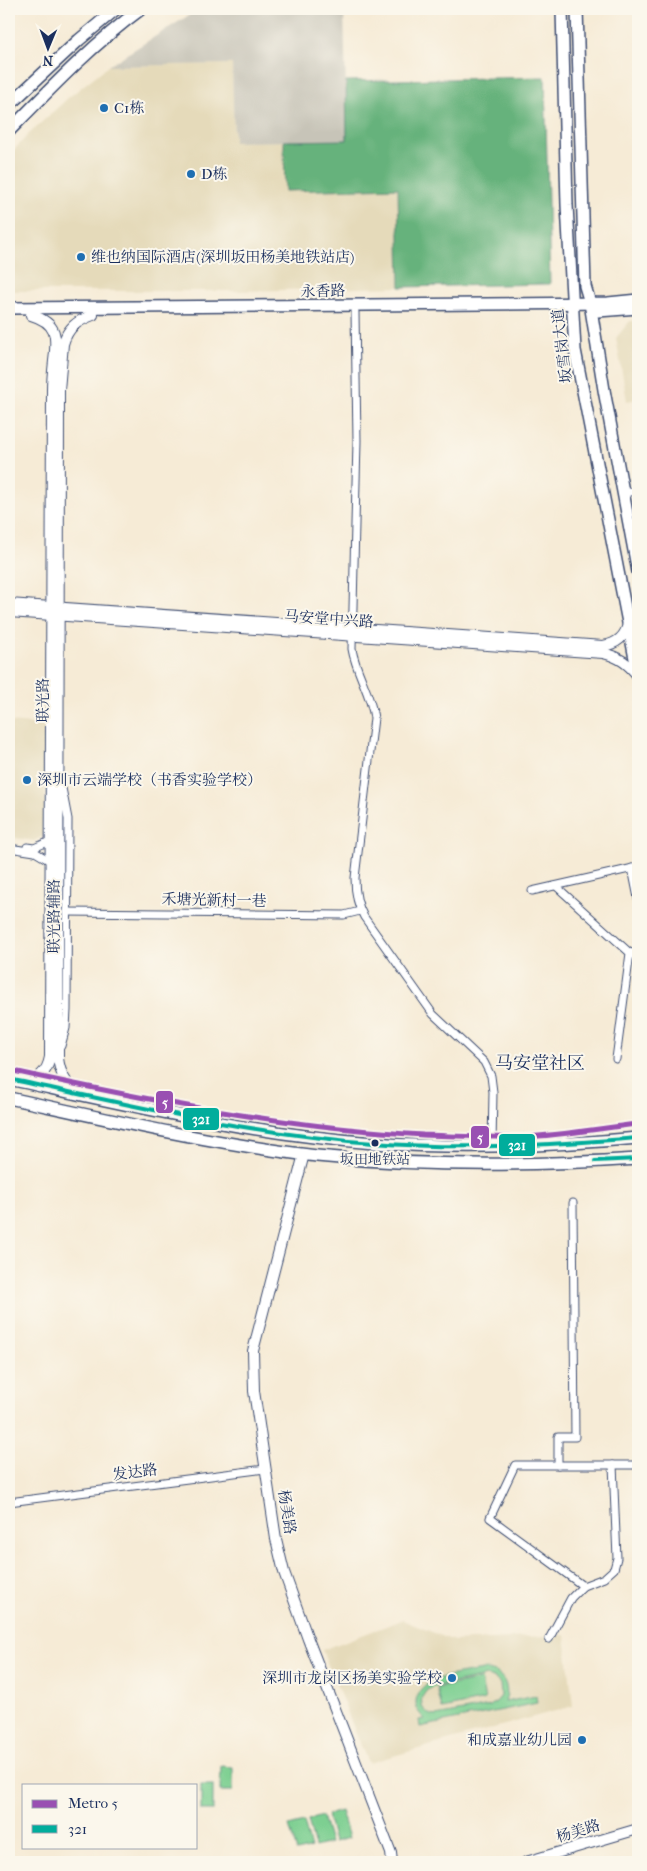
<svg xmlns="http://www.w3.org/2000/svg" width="647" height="1871" font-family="'IM FELL French Canon','Noto Serif SC',serif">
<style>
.built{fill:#e5daba}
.industrial{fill:#c7c4b8}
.green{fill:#7dcf91;stroke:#4c7f78;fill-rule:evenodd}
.forest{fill:#66b27b;stroke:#40706c}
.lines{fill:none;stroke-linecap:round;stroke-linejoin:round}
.street-casing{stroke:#3c4b70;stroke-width:9}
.secondary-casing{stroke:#3c4b70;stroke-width:12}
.primary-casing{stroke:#3c4b70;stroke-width:14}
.street{stroke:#fff;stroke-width:7}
.secondary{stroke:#fff;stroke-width:10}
.primary{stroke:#fff;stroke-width:11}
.bus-1-casing{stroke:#fbf7ec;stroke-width:8}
.bus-1{stroke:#01ad9c;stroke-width:4}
.metro-1-casing{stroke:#fbf7ec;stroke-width:9}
.metro-1{stroke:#9950b2;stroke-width:5}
.poi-dot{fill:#1f6fb2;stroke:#fbf7ec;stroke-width:2}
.bus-dot{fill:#1b2f5e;stroke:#fbf7ec;stroke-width:2}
.labels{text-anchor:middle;stroke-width:4;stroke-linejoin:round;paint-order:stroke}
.bus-label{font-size:14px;fill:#1b2f5e;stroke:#fbf7ec}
.poi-label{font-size:15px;fill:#1b2f5e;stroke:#fbf7ec;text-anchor:start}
.street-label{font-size:15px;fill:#1b2f5e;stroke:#fbf7ec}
.quarter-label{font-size:18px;fill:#1b2f5e;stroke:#fbf7ec}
.line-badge{stroke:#fbf7ec;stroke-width:2}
.badge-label{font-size:14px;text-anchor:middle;font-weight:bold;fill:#fff}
</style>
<rect width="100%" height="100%" fill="#fbf7ec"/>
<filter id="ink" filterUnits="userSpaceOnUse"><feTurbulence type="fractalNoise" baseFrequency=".02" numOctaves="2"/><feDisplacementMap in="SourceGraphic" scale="10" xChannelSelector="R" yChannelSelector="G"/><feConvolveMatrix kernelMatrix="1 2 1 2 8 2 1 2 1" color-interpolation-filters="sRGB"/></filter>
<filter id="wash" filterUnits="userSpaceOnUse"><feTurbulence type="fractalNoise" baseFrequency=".0096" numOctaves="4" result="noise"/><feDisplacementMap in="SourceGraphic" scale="20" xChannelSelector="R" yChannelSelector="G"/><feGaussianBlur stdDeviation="1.12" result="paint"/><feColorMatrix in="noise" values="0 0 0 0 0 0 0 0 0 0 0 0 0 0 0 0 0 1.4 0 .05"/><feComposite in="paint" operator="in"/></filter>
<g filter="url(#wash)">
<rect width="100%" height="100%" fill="#f6ebd6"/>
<!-- built -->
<g class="built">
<path d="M 232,64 L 234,142 L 284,141 L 286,191 L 398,188 L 400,287 L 238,291 L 9,291 L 9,155 L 30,133 L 68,98 L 108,66 Z"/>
<path d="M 630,321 L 638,321 L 638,399 L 627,401 L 616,338 Z"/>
<path d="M 9,722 L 44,725 L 46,835 L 34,841 L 9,837 Z"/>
<path d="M 402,1620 L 454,1641 L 565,1635 L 573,1706 L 368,1763 L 322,1650 Z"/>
</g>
<!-- industrial -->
<path class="industrial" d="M 199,9 L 344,9 L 347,140 L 234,142 L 232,64 L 108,66 Z"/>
<!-- green -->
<g class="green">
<path d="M 483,1670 C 502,1669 511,1686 505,1702 L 536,1696 L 537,1703 L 420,1727 L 419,1720 L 425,1719 C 419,1714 416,1709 416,1702 C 416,1676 463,1674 483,1670 ZM 487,1676 L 495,1679 L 500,1684 L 501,1696 L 496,1702 L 490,1706 L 436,1716 C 425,1714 420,1707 422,1697 L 427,1690 L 434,1687 Z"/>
<path d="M 481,1679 L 485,1700 L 442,1709 L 437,1688 Z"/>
<path d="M 221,1766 L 233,1767 L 233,1791 L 220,1791 Z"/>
<rect x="201" y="1785" width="12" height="25"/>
<path d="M 341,1811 L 349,1838 L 334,1842 L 327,1815 Z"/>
<path d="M 322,1816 L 330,1843 L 315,1847 L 308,1820 Z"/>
<path d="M 304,1822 L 311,1848 L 297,1852 L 289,1826 Z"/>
</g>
<!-- forest -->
<path class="forest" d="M 545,77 L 550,284 L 400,287 L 398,188 L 285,191 L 284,141 L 347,140 L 346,81 Z"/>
</g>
<g filter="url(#ink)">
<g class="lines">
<!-- street casing -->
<g class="street-casing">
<g id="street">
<path d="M 355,312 L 357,441 L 352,649 C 356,673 371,694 374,718 L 355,878 C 355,893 357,905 364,917 L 433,1014 L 484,1062 L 491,1076 L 493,1092 L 492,1145"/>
<path d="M 623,493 L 638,491"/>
<path d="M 27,847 L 34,848 L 50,841"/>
<path d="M 9,848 L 35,852 L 50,861"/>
<path d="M 632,868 L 638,898"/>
<path d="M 556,886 L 630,953 L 616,1059"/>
<path d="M 532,891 L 638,867"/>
<path d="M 67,912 L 344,915 L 360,911"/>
<path d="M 630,953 L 638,952"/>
<path d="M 61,1046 L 66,1028 L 67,1010 L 68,819 L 62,788"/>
<path d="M 558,1465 L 558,1437 L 575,1437 L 573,1203"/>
<path d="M 9,1502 L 265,1469"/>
<path d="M 583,1586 L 490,1518 L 515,1465 L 638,1465"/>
<path d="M 549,1639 L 571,1598 L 583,1586 L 604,1578 L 614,1569 L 617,1558 L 613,1465"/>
</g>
</g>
<!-- secondary casing -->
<g class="secondary-casing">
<g id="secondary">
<path d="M 9,604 L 603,646 C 616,644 626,637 628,623"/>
<path d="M 9,612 L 603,653 C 619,657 628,663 638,676"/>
<path d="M 22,1081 C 38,1081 47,1073 50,1057 L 52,389 C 52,380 53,370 54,361 C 57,337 58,323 31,315"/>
<path d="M 78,1094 C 66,1084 60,1074 58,1058 L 59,390 L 63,344 C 68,327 77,321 93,315"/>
<path d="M 304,1154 L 253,1351 L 254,1391 L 276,1539 L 284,1572 L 308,1639 L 391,1853 L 392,1862"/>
<path d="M 526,1862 L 638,1829"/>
</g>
</g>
<!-- primary casing -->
<g class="primary-casing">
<g id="primary">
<path d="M 562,9 L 567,205 L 575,350 L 638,674"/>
<path d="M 577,9 L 585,286 L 590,303 L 604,390 L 638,572"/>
<path d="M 9,105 L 79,40 L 116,9"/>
<path d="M 9,131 C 51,88 93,44 141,9"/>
<path d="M 9,308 L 608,303 L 638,300"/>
<path d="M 598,311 L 638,308"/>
<path d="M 9,1079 C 129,1105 250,1134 374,1143 C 461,1149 551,1146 638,1138"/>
<path d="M 9,1098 C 111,1120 213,1144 317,1156 C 424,1167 531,1166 638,1159"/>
</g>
</g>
<!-- street -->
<use href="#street" class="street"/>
<!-- secondary -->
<use href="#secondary" class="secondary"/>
<!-- primary -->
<use href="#primary" class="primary"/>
<!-- bus-1 casing -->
<g class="bus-1-casing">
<g id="bus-1">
<path d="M 9,1079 C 130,1105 250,1134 374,1143 C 462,1150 550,1145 638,1138"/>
<path d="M 595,1161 L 638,1159"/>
</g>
</g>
<!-- bus-1 -->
<use href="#bus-1" class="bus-1"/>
<!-- metro-1 casing -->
<g class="metro-1-casing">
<path id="metro-1" d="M 9,1070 C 146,1100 283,1127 423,1135 C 457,1136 491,1138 525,1137 C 563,1135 601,1128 638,1124"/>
</g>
<!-- metro-1 -->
<use href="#metro-1" class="metro-1"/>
</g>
</g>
<!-- markers -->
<g class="poi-dot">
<circle cx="104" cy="108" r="5"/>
<circle cx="191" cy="174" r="5"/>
<circle cx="81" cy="257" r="5"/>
<circle cx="27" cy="780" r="5"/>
<circle cx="452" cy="1678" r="5"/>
<circle cx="582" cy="1740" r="5"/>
</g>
<circle class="bus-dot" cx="375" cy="1143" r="4.5"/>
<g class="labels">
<!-- bus labels -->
<g class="bus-label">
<text x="375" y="1164">坂田地铁站</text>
</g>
<!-- poi labels -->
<g class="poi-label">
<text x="114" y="113">C1栋</text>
<text x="201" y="179">D栋</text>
<text x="91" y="262">维也纳国际酒店(深圳坂田杨美地铁站店)</text>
<text x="37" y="785">深圳市云端学校（书香实验学校）</text>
<text x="442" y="1683" text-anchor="end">深圳市龙岗区扬美实验学校</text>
<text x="572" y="1745" text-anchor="end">和成嘉业幼儿园</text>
</g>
<!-- street labels -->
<g class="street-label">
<text transform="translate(323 291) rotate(-1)" y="5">永香路</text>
<text transform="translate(562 346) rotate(-97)" y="5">坂雪岗大道</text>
<text transform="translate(329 619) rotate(4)" y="5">马安堂中兴路</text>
<text transform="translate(43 700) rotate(-90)" y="5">联光路</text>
<text transform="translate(214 900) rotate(1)" y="5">禾塘光新村一巷</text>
<text transform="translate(54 916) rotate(-90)" y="5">联光路辅路</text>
<text transform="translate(135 1472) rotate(-7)" y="5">发达路</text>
<text transform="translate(287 1512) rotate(81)" y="5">杨美路</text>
<text transform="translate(578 1831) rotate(-17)" y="5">杨美路</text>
</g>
<!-- quarter labels -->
<g class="quarter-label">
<text x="540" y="1069">马安堂社区</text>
</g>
</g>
<g class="line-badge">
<rect x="155" y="1090" width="19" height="24" rx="5" fill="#9950b2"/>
<rect x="182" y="1107" width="38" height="24" rx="5" fill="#01ad9c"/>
<rect x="470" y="1125" width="20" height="24" rx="5" fill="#9950b2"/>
<rect x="498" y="1133" width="38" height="24" rx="5" fill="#01ad9c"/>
</g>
<g class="badge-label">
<text x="165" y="1107">5</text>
<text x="201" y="1124">321</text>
<text x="480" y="1142">5</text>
<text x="517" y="1150">321</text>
</g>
<!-- margin -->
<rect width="647" height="1871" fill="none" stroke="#fbf7ec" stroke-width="30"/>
<!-- legend -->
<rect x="22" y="1784" width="175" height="65" fill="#fbf7ec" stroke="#a1a7b3"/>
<rect x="32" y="1800" width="25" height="8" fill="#9950b2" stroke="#a1a7b3"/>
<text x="68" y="1808" font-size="15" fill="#1b2f5e">Metro 5</text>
<rect x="32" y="1825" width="25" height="8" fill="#01ad9c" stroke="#a1a7b3"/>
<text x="68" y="1834" font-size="15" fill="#1b2f5e">321</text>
<!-- north arrow -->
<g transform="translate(48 48) rotate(181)" stroke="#fbf7ec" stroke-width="4" paint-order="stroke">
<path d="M0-4L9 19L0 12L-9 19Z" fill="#1b2f5e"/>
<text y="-8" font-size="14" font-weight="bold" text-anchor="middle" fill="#1b2f5e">N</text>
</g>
</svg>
